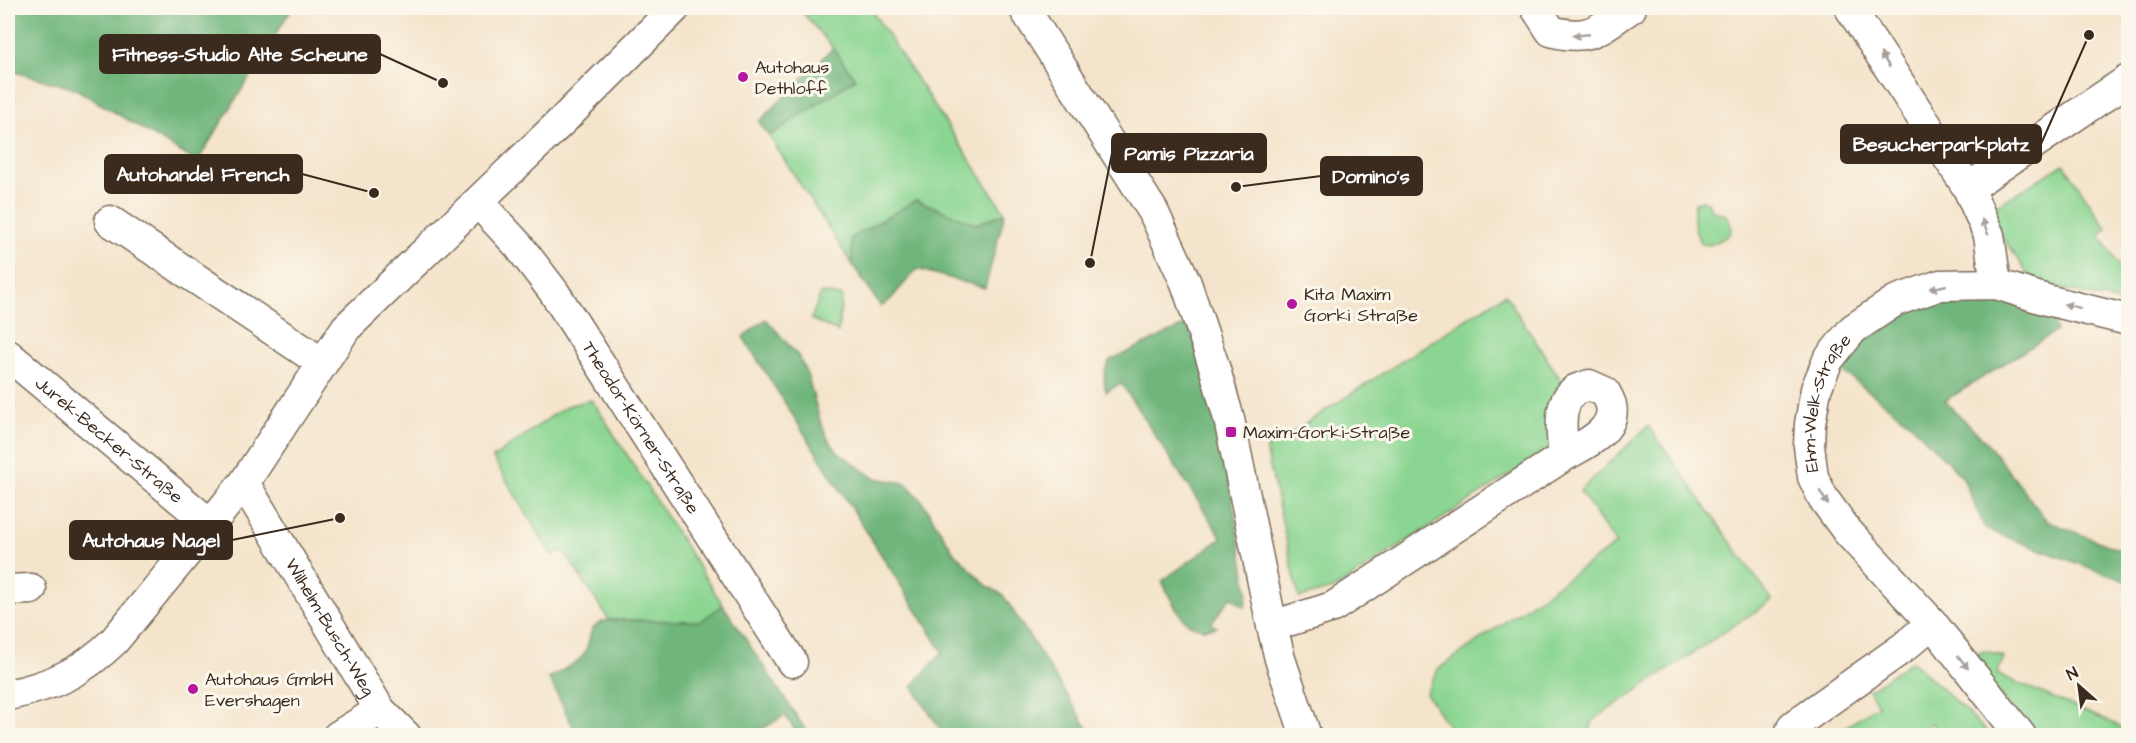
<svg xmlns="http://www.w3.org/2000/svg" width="2136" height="743" font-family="'Architects Daughter',sans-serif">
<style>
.green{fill:#8ad591;stroke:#628058;stroke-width:1.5}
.forest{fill:#6fb67b;stroke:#55704c;stroke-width:1.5}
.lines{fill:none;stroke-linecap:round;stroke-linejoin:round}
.minor-casing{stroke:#7c6b5b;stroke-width:33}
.minor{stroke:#fff;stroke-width:30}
.oneway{fill:#a79f9a}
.poi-dot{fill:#b5179e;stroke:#fbf7ec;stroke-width:2}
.labels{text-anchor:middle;stroke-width:6;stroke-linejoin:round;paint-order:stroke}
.poi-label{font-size:18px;fill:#3b2a1e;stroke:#fbf7ec;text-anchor:start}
.street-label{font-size:18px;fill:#3b2a1e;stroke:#fbf7ec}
.leader{fill:none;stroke:#3b2a1e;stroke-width:2}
.callout-dot{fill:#3b2a1e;stroke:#fbf7ec;stroke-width:2}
.callout{fill:#3b2a1e;stroke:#3b2a1e;stroke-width:2}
.callout-label{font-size:20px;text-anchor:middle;font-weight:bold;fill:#fff}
</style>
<rect width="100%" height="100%" fill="#fbf7ec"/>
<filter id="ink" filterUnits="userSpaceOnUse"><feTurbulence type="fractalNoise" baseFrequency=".0167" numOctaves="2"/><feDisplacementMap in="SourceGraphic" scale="12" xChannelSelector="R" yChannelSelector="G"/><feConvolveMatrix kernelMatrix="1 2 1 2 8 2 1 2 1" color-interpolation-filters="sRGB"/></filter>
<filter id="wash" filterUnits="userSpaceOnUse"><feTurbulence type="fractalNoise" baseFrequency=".008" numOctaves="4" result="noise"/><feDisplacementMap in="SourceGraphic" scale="24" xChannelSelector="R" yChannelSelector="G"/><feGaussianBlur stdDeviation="1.35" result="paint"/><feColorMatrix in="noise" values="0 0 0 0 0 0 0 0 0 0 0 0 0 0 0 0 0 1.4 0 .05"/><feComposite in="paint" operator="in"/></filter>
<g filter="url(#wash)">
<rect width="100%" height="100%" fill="#f4e4cb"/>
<!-- green -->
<g class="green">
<path d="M 799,8 L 870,8 L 1005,213 L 976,224 L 916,200 L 852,238 L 852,264 L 769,136 L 855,79 L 833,48 Z"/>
<path d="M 2064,164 L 2107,229 L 2100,235 L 2128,281 L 2128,304 L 2033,282 L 2000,233 L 1991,209 Z"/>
<path d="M 1702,200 L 1708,202 C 1711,211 1714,213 1723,213 L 1728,218 L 1732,229 L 1728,236 L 1710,245 L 1701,244 C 1694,231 1692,217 1695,203 Z"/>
<path d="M 821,293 L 842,296 L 838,332 L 811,319 Z"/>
<path d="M 1505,294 L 1566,388 L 1558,443 L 1336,588 L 1299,598 L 1266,449 Z"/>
<path d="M 592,400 L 723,605 L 701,621 L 609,620 L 563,550 L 552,556 L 493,458 L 559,411 L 570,405 Z"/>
<path d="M 1648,426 L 1772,600 L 1605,712 L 1593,721 L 1589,735 L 1454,735 L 1426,693 L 1438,669 L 1616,544 L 1580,491 Z"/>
<path d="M 1987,651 L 2004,657 L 1997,674 L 2124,728 L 2128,719 L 2128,735 L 2030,735 L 1974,661 L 1980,652 Z"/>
<path d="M 1912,661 L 1991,735 L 1941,735 L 1932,723 L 1913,735 L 1833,736 L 1878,705 L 1869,690 Z"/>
</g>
<!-- forest -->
<g class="forest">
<path d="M 8,8 L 292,8 L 197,162 L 76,89 L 8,70 Z"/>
<path d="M 833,48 L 855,79 L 769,136 L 759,122 Z"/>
<path d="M 916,200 L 976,224 L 1005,213 L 985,288 L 917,269 L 890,300 L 881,307 L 852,264 L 851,238 Z"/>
<path d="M 1940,285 L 2047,300 L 2056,331 L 1945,401 L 1987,443 L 2047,521 L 2128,553 L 2128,582 L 1985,529 L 1963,478 L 1910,423 L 1828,360 Z"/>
<path d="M 766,319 L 799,357 L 808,377 L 820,421 L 828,439 L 837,451 L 874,478 L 906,483 L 922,501 L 953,551 L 986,585 L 1003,595 L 1092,735 L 944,735 L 912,686 L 943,652 L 743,337 Z"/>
<path d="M 1188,324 C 1220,410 1233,503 1248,593 L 1245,607 L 1231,597 L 1211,623 L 1217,627 C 1212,628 1206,630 1202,629 C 1181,627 1170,597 1162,581 L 1222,538 L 1121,383 L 1106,392 C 1103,379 1103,372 1110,360 Z"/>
<path d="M 723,605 L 809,735 L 798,735 L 785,715 L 753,735 L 577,735 L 549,678 C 557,673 576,664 582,657 C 593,643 584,624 609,620 L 701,621 Z"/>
</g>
</g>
<g filter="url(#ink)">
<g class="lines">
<!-- minor casing -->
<g class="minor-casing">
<g id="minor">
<path d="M 1024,8 L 1153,211 L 1186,283 L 1214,366 L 1229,419 L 1272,626 L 1280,659 L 1306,736"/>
<path d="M 1536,8 L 1551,31 C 1590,42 1600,28 1631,8"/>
<path d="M 1850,8 L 1968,188 L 1989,235 L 1996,284"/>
<path d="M 1968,188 L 2128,80"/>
<path id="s1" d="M 478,202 L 518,245 L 554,292 L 792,662"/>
<path d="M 110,221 L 322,363"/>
<path id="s2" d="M 8,355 L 210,524"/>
<path id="s3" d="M 244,483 L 380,710 L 406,736"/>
<path d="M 8,590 L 31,589"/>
<path d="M 1272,626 L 1333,607 L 1564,456 C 1581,446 1617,432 1611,405 C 1610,401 1607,396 1605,392 L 1589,385 C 1585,387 1578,388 1575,390 C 1556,404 1562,437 1564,456"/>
<path d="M 8,695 C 52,686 82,672 114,641 L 244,483 L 346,328 L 563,120 L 675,8"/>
<path d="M 338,736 L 380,710"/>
<path d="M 1789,736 L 1793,726 L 1904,647 L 1932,623"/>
<path id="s4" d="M 2021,736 L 1932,623 L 1847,531 L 1823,498 L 1813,477 L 1809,446 L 1810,424 L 1816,389 L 1828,360 L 1853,329 L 1895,301 L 1940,285 L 1996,284 L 2047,300 L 2128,320"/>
</g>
</g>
<!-- minor -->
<use href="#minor" class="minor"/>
</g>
<!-- one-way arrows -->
<defs><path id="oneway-solid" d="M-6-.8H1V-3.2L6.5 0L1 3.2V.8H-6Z" transform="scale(1.5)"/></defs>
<g class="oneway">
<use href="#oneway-solid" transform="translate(1581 35) rotate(175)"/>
<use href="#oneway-solid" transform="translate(1885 60) rotate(-123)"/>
<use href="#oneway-solid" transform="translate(1985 227) rotate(-113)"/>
<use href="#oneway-solid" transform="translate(1938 287) rotate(167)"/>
<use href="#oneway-solid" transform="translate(2072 306) rotate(-166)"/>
<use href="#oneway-solid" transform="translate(1824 498) rotate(59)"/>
<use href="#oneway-solid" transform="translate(1963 662) rotate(52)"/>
</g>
</g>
<!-- markers -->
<g class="poi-dot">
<circle cx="743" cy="77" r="6"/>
<circle cx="1292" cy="304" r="6"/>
<rect x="1225" y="426" width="12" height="12" rx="3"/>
<circle cx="193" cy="689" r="6"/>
</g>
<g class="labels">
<!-- poi labels -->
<g class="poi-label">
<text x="755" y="73">Autohaus<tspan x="755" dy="21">Dethloff</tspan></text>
<text x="1304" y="300">Kita Maxim<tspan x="1304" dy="21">Gorki Straße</tspan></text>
<text x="1243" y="438">Maxim-Gorki-Straße</text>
<text x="205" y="685">Autohaus GmbH<tspan x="205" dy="21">Evershagen</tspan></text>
</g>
<!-- street labels -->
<g class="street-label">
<text dy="6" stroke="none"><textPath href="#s4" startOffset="411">Ehm-Welk-Straße</textPath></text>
<text dy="6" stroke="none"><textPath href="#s1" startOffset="279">Theodor-Körner-Straße</textPath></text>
<text dy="6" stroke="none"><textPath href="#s2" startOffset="132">Jurek-Becker-Straße</textPath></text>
<text dy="6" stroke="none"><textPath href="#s3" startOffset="168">Wilhelm-Busch-Weg</textPath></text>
</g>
</g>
<!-- callouts -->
<path class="leader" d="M443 83L380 54M2089 35L2041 144M1090 263L1112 153M374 193L302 174M1236 187L1321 176M340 518L232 540"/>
<g class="callout-dot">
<circle cx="443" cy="83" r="6"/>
<circle cx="2089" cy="35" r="6"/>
<circle cx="1090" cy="263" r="6"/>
<circle cx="374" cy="193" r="6"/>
<circle cx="1236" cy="187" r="6"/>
<circle cx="340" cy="518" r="6"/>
</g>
<g class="callout">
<rect x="100" y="35" width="280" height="38" rx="6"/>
<rect x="1841" y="125" width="200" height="38" rx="6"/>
<rect x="1112" y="134" width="154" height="38" rx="6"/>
<rect x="105" y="155" width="197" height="38" rx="6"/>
<rect x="1321" y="157" width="101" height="38" rx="6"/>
<rect x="70" y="521" width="162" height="38" rx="6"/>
</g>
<g class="callout-label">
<text x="240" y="61">Fitness-Studio Alte Scheune</text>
<text x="1941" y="151">Besucherparkplatz</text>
<text x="1189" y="160">Pamis Pizzaria</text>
<text x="203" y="181">Autohandel French</text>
<text x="1371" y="183">Domino's</text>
<text x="151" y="547">Autohaus Nagel</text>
</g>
<!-- margin -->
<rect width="2136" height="743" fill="none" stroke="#fbf7ec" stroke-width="30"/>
<!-- north arrow -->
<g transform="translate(2079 686) rotate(332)" stroke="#fbf7ec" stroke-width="4.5" paint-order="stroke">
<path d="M0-4.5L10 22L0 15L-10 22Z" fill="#3b2a1e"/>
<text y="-9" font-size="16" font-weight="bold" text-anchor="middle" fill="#3b2a1e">N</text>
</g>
</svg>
